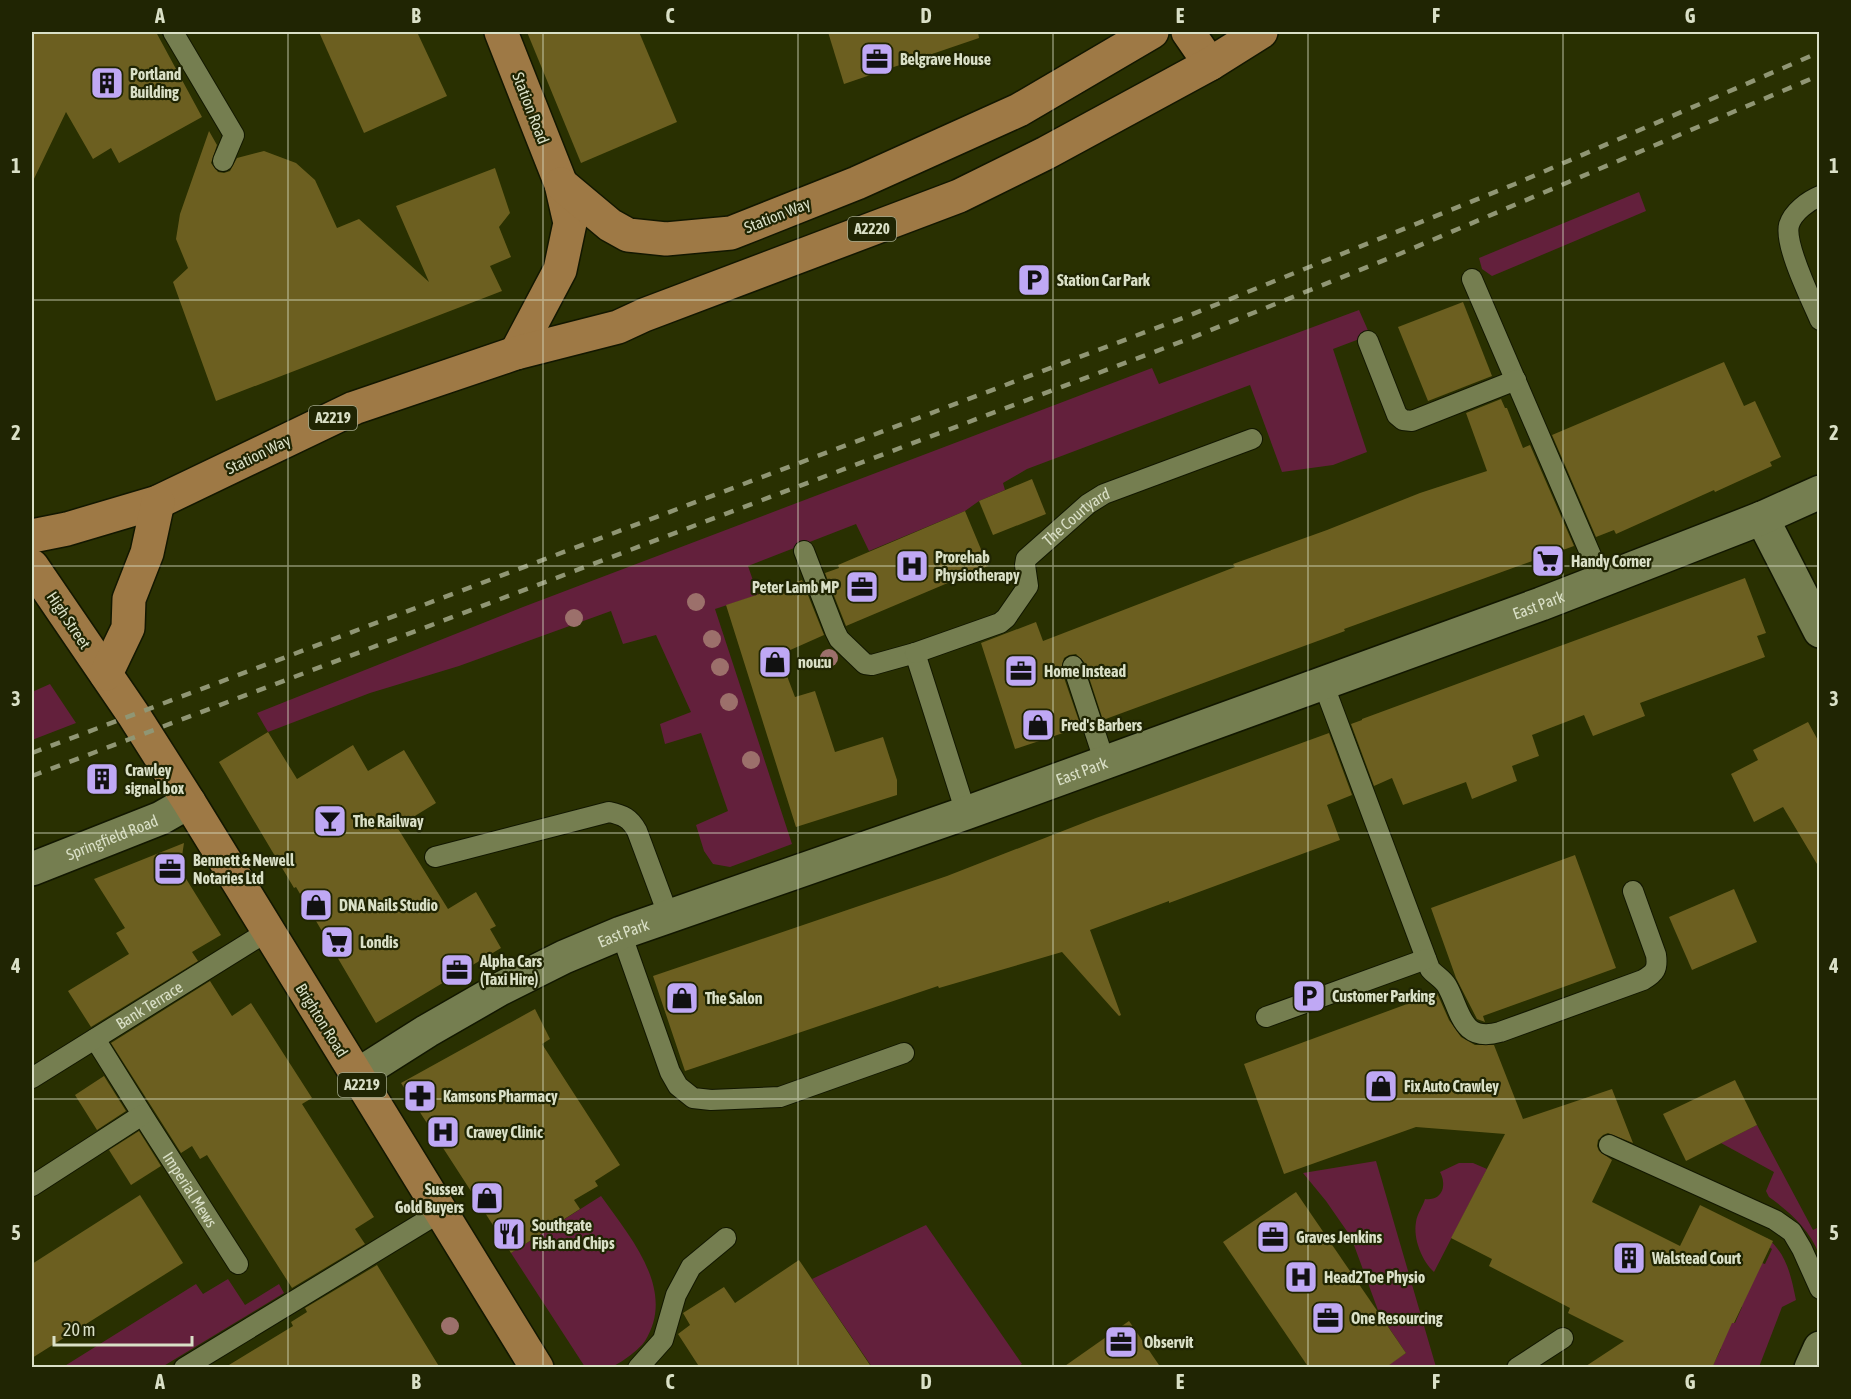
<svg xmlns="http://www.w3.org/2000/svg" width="1851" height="1399" font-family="'Asap Condensed',sans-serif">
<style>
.green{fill:#63203c}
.building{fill:#6c5f20}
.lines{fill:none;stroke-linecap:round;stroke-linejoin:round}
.service-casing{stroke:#121700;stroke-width:22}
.minor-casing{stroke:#121700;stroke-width:36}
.primary-casing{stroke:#121700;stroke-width:36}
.service{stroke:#757e50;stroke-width:20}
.minor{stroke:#757e50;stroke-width:33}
.primary{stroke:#9e7945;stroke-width:33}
.rail{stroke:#909674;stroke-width:4.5;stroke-dasharray:10 10;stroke-linecap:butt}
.tree{fill:#9c706b}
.grid{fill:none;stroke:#dae0c7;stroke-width:1.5;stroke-opacity:0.55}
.labels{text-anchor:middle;stroke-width:4.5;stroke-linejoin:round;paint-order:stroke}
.shield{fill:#202503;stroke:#a2a88c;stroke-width:1.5}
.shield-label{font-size:15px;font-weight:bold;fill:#dae0c7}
.poi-label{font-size:16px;font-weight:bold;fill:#dae0c7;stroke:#202503;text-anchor:start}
.street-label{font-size:16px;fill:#dae0c7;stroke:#202503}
.neatline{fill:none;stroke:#dae0c7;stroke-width:2}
.grid-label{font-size:20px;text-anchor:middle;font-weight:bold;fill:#dae0c7}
</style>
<rect width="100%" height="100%" fill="#293001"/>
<!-- green -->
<g class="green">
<path d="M 1639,192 L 1646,211 L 1492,276 L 1482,269 L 1479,258 Z"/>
<path d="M 1359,310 L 1370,335 L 1333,349 L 1367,452 L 1333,465 L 1282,472 L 1250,385 L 1027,469 L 1003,483 L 1005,490 L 979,501 L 965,511 L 869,551 L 856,524 L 748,566 L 758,595 L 715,609 L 792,844 L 730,867 L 713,864 L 704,851 L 696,825 L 728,811 L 701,733 L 665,744 L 660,724 L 691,712 L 656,635 L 623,644 L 611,611 L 459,666 L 370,693 L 268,732 L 257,713 L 523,607 L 1152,368 L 1159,384 Z"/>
<path d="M 50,684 L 76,723 L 32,740 L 32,692 Z"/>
<path d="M 1757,1125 L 1813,1230 L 1819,1227 L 1819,1254 C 1809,1229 1790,1212 1769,1197 L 1766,1191 L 1774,1172 L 1721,1143 Z"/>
<path d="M 1376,1161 L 1436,1367 L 1385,1367 L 1406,1353 L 1379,1313 L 1351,1237 L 1326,1201 L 1303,1173 Z"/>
<path d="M 1459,1163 L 1473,1163 L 1487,1169 L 1434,1272 C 1422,1261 1413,1239 1416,1222 C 1417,1214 1423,1206 1425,1199 C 1443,1201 1447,1185 1440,1172 Z"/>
<path d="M 601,1196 C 630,1237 677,1290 645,1341 C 640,1349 618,1366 608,1368 C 601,1369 593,1368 585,1367 L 511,1253 Z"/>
<path d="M 926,1225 L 1022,1364 L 1016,1368 L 872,1367 L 812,1279 Z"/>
<path d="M 1767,1238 C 1787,1254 1791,1276 1796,1300 L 1782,1307 L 1759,1367 L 1703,1368 L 1713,1365 L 1721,1349 L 1714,1345 L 1727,1320 L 1735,1323 L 1742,1307 L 1735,1303 L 1756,1261 L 1765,1264 L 1772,1249 L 1764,1244 Z"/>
<path d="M 228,1279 L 245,1305 L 279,1284 L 284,1293 L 162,1367 L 63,1367 L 196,1284 L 203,1294 Z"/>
</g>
<!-- building -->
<g class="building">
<path d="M 32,32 L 156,32 L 202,117 L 119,163 L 111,148 L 93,159 L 66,112 L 32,183 Z"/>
<path d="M 319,32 L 417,32 L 447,96 L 364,133 Z"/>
<path d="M 527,32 L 639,32 L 677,122 L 581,163 Z"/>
<path d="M 828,32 L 978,32 L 979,38 L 844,84 Z"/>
<path d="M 209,131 L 217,145 L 211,163 L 218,172 L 224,173 L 230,171 L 237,158 L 264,151 L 296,163 L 315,180 L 337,228 L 359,219 L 429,282 L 396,206 L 495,168 L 510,213 L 499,227 L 511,257 L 490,266 L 502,291 L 216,401 L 173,282 L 188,268 L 176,239 L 180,214 Z"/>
<path d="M 1463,302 L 1492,376 L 1428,401 L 1398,327 Z"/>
<path d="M 1724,362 L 1744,406 L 1755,401 L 1781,457 L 1770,462 L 1772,466 L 1715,492 L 1714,490 L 1616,534 L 1614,530 L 1596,537 L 1552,435 Z"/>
<path d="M 1501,399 L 1505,408 L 1507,408 L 1523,448 L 1530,445 L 1574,546 L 1344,629 L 1345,631 L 1103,720 L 1084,662 L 1076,654 L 1069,655 L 1064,658 L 1061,669 L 1081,727 L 1015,749 L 981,643 L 1036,622 L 1043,641 L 1235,567 L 1233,564 L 1327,530 L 1420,493 L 1487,471 L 1466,413 Z"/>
<path d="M 1032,479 L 1046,514 L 993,535 L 979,501 Z"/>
<path d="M 965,511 L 988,566 L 846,626 L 825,573 L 839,568 L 838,565 Z"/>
<path d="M 1745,578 L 1766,633 L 1757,636 L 1765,657 L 1640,703 L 1645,716 L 1593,736 L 1584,715 L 1532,735 L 1539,756 L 1512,766 L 1517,781 L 1472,799 L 1466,782 L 1403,805 L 1392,778 L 1374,786 L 1351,724 L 1362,720 L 1362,719 Z"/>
<path d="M 802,580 L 824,635 L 779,655 L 795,697 L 815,691 L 835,752 L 883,737 L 897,780 L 897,795 L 796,827 L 726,605 Z"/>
<path d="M 1808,722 L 1820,744 L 1820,869 L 1783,807 L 1754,822 L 1731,774 L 1758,760 L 1753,750 Z"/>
<path d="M 268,732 L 297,779 L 353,745 L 368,771 L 404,750 L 436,803 L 397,827 L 448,909 L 476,892 L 496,926 L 490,929 L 501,948 L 376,1023 L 296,887 L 294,888 L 219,762 Z"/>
<path d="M 1329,733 L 1352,795 L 1327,805 L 1340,840 L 1169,903 L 1169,901 L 1090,930 L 1121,1015 L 1119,1016 L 1062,952 L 939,988 L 938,986 L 685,1071 L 653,976 L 947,876 L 1096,818 Z"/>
<path d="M 184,843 L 180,869 L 221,935 L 192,952 L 198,961 L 91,1027 L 68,991 L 129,954 L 116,933 L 125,928 L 94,879 Z"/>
<path d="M 1575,855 L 1616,968 L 1483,1016 L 1485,1022 L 1477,1019 L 1456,978 L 1431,908 Z"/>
<path d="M 1734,889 L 1757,942 L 1692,970 L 1669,917 Z"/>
<path d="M 210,981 L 232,1016 L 251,1003 L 312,1098 L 302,1104 L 374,1217 L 355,1229 L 365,1244 L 292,1288 L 207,1155 L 200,1159 L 192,1146 L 181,1153 L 111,1043 Z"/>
<path d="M 1437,993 L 1449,1020 L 1461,1037 L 1475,1045 L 1494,1045 L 1523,1119 L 1612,1089 L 1633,1143 L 1608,1133 L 1603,1135 L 1598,1140 L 1597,1146 L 1599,1151 L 1612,1160 L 1592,1202 L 1680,1246 L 1700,1205 L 1773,1241 L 1734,1323 L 1732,1323 L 1712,1368 L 1583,1368 L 1624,1341 L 1568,1313 L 1570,1308 L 1489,1266 L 1492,1259 L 1451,1238 L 1505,1134 L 1416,1127 L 1284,1174 L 1244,1064 Z"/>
<path d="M 535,1009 L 550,1039 L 542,1044 L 620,1165 L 595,1181 L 598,1186 L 574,1200 L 580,1209 L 511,1253 L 401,1083 Z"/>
<path d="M 104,1076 L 126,1111 L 97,1130 L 75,1095 Z"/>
<path d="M 1735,1080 L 1757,1125 L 1686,1161 L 1663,1114 Z"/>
<path d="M 139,1131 L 161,1166 L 131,1185 L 109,1150 Z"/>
<path d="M 1296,1192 L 1406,1353 L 1385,1368 L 1309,1368 L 1223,1242 Z"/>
<path d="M 140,1195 L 183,1263 L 32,1358 L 32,1264 Z"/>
<path d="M 799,1260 L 872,1368 L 700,1368 L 678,1334 L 690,1325 L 683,1313 L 724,1287 L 735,1303 Z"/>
<path d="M 377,1265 L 440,1368 L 224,1368 L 293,1326 L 291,1322 L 307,1312 L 305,1308 Z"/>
<path d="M 1129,1321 L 1161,1368 L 1062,1368 Z"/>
</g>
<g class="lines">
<!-- service casing -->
<g class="service-casing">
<g id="service">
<path d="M 173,32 L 234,135 L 223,161"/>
<path d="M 1820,196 C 1808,201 1793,212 1789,225 C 1784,245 1811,299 1820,320"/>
<path d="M 1472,279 L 1602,581"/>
<path d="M 1368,341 L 1397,415 L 1403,420 L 1412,421 L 1516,380"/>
<path d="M 804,551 L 835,631 L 839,639 L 865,664 L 872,665 L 915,653 L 966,813"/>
<path id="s1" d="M 915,653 L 1000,623 L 1006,618 L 1028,586 L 1025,565 L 1026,559 L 1088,504 L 1104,494 L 1252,439"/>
<path d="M 1073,666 L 1105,763"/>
<path d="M 1323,683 L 1430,969 C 1435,975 1443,979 1447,986 C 1461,1011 1461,1043 1500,1032 L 1643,980 C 1655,973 1658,969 1656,955 L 1633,891"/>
<path d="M 435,857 L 609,812 C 623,815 630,818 637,831 L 669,917"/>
<path d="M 621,933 L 670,1072 L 678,1086 L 693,1098 L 711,1100 L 780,1097 L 904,1053"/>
<path d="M 1266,1017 L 1426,959"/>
<path id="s2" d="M 95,1039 L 147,1122 L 238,1264"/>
<path id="s3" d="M 32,1078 L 268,931"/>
<path d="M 1609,1145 L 1775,1220 L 1792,1232 L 1802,1249 L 1820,1289"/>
<path d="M 32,1186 L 142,1115"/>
<path d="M 184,1368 L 442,1211"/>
<path d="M 638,1368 L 663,1340 L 676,1295 L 691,1267 L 726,1238"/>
<path d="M 1517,1368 L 1563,1338"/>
</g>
</g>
<!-- minor casing -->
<g class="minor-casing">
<g id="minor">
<path d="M 1762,518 L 1820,631"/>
<path id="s4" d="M 32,869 L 161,818 L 189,802"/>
<path id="s5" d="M 356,1076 L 427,1031 L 500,989 L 564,957 L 621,933 L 966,813 L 1541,604 L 1762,518 L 1820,492"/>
<path d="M 1811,1368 L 1820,1348"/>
</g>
</g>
<!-- primary casing -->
<g class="primary-casing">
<g id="primary">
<path d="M 501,32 L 561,184 L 570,223 L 560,270 L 516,353"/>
<path d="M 1188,32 L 1210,64"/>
<path d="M 561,184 L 610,225 L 628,235 L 666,239 L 731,233 L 857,183 L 1019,110 L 1152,32"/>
<path d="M 32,536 L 67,529 L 158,502 L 354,408 L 516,353 L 618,327 L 644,315 L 959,196 L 1046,153 L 1210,64 L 1261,32"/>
<path d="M 32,566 L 133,714 L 189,802 L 537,1368"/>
<path d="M 106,674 L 128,628 L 129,599 L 147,553 L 158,502"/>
</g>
</g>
<!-- service -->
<use href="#service" class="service"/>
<!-- minor -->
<use href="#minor" class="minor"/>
<!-- primary -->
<use href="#primary" class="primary"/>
<!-- rail -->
<g class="rail">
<path d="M 32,753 L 1188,316 L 1515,184 L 1820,52"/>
<path d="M 32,776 L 1191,338 L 1397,255 L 1820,75"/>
</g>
</g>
<!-- trees -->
<g class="tree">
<circle cx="696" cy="602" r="9"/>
<circle cx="574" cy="618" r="9"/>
<circle cx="712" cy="639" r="9"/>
<circle cx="829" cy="658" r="9"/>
<circle cx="720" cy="667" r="9"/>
<circle cx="729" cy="702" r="9"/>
<circle cx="751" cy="760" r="9"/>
<circle cx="450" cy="1326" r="9"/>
</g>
<!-- grid -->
<path class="grid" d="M 288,32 L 288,1368M 543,32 L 543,1368M 798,32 L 798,1368M 1053,32 L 1053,1368M 1308,32 L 1308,1368M 1563,32 L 1563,1368M 32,300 L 1820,300M 32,566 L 1820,566M 32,833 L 1820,833M 32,1099 L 1820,1099"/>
<!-- icons -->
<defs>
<g id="office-square" transform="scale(1.725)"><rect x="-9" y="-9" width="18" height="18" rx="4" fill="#bfa8f4" stroke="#202503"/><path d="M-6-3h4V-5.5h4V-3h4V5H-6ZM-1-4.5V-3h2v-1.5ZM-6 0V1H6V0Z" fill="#111"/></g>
<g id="building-square" transform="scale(1.725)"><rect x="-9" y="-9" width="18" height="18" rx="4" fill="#bfa8f4" stroke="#202503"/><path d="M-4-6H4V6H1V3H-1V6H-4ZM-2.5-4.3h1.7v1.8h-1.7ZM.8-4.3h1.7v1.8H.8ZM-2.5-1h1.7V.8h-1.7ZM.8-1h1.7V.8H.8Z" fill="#111"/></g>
<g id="parking-square" transform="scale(1.725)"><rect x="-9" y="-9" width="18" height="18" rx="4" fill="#bfa8f4" stroke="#202503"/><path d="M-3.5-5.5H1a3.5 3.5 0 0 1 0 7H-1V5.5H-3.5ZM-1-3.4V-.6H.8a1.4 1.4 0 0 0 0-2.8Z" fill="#111"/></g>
<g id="supermarket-square" transform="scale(1.725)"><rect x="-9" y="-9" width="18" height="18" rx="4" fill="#bfa8f4" stroke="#202503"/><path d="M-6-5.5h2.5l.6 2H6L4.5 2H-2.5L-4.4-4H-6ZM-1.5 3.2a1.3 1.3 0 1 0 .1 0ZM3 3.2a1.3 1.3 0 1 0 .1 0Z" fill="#111"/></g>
<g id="hospital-square" transform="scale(1.725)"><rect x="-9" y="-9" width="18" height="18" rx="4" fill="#bfa8f4" stroke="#202503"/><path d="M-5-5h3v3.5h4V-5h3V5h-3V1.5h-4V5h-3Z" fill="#111"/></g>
<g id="shop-square" transform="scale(1.725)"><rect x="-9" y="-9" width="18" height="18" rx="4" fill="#bfa8f4" stroke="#202503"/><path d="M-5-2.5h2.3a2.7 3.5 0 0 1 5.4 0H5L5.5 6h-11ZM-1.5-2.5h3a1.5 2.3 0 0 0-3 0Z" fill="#111"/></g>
<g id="bar-square" transform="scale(1.725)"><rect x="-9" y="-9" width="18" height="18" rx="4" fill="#bfa8f4" stroke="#202503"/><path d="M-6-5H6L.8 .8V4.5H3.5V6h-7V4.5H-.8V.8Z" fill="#111"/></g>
<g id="pharmacy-square" transform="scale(1.725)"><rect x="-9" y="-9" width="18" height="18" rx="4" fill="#bfa8f4" stroke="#202503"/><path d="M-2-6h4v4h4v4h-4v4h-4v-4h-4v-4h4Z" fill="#111"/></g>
<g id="restaurant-square" transform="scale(1.725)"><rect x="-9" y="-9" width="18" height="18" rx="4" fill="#bfa8f4" stroke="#202503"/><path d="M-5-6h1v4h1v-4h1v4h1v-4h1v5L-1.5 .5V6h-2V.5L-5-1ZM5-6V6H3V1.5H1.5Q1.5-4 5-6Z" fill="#111"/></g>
</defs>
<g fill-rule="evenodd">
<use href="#office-square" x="877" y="59"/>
<use href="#building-square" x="107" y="83"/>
<use href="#parking-square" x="1034" y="280"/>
<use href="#supermarket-square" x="1548" y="561"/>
<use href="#hospital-square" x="912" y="566"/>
<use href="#office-square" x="862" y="587"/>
<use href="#shop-square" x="775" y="662"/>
<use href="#office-square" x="1021" y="671"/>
<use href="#shop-square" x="1038" y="725"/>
<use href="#building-square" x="102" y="779"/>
<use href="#bar-square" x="330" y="821"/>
<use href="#office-square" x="170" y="869"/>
<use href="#shop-square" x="316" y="905"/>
<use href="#supermarket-square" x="337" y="942"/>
<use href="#office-square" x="457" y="970"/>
<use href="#parking-square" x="1309" y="996"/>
<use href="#shop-square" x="682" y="998"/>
<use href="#shop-square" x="1381" y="1086"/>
<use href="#pharmacy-square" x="420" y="1096"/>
<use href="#hospital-square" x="443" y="1132"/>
<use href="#shop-square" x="487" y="1198"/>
<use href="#restaurant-square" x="509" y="1234"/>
<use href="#office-square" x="1273" y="1237"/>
<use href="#building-square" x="1629" y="1258"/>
<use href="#hospital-square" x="1301" y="1277"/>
<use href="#office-square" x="1328" y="1318"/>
<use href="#office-square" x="1121" y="1342"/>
</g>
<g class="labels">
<!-- shield labels -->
<g class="shield">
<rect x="848" y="217" width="48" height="24" rx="4.5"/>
<rect x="309" y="406" width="48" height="24" rx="4.5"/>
<rect x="338" y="1073" width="48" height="24" rx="4.5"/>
</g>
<g class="shield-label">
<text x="872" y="234">A2220</text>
<text x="333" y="423">A2219</text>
<text x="362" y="1090">A2219</text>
</g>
<!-- poi labels -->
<g class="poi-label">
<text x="900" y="65">Belgrave House</text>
<text x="130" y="80">Portland<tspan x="130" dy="18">Building</tspan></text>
<text x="1057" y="286">Station Car Park</text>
<text x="935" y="563">Prorehab<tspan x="935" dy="18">Physiotherapy</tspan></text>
<text x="1571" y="567">Handy Corner</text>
<text x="839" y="593" text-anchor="end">Peter Lamb MP</text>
<text x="798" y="668">nou:u</text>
<text x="1044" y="677">Home Instead</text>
<text x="1061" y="731">Fred's Barbers</text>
<text x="125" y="776">Crawley<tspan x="125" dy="18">signal box</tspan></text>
<text x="353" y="827">The Railway</text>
<text x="193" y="866">Bennett &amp; Newell<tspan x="193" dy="18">Notaries Ltd</tspan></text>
<text x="339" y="911">DNA Nails Studio</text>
<text x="360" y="948">Londis</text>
<text x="480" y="967">Alpha Cars<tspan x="480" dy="18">(Taxi Hire)</tspan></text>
<text x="1332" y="1002">Customer Parking</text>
<text x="705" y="1004">The Salon</text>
<text x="1404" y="1092">Fix Auto Crawley</text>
<text x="443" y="1102">Kamsons Pharmacy</text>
<text x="466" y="1138">Crawey Clinic</text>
<text x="464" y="1195" text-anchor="end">Sussex<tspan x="464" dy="18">Gold Buyers</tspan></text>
<text x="532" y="1231">Southgate<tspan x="532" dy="18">Fish and Chips</tspan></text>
<text x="1296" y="1243">Graves Jenkins</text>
<text x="1652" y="1264">Walstead Court</text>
<text x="1324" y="1283">Head2Toe Physio</text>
<text x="1351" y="1324">One Resourcing</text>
<text x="1144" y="1348">Observit</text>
</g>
<!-- street labels -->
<g class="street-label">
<text transform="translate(531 108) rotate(69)" y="6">Station Road</text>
<text transform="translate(777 215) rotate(-22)" y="6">Station Way</text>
<text transform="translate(258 454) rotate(-26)" y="6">Station Way</text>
<text dy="6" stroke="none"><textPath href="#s1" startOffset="230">The Courtyard</textPath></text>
<text dy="6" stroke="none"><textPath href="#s5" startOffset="1276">East Park</textPath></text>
<text transform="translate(69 620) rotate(56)" y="6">High Street</text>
<text dy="6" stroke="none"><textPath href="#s5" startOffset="790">East Park</textPath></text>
<text dy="6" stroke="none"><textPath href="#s4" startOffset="86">Springfield Road</textPath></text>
<text dy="6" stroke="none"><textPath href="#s5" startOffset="304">East Park</textPath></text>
<text dy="6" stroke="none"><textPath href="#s3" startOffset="138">Bank Terrace</textPath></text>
<text transform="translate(322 1020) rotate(58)" y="6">Brighton Road</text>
<text dy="6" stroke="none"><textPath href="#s2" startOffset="178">Imperial Mews</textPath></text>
</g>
</g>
<!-- border -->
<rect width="1851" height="1399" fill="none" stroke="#202503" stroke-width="66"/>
<!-- scale -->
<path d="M54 1336v9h138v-9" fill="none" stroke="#dae0c7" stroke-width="3"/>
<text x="63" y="1336" font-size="18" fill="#dae0c7" stroke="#202503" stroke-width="4.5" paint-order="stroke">20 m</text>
<rect x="33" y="33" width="1785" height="1333" class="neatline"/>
<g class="grid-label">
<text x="160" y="23">A</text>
<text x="416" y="23">B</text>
<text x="670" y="23">C</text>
<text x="926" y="23">D</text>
<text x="1180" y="23">E</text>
<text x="1436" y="23">F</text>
<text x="1690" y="23">G</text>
<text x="16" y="173">1</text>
<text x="1834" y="173">1</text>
<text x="16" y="440">2</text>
<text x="1834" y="440">2</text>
<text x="16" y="706">3</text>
<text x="1834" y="706">3</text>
<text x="16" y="973">4</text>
<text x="1834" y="973">4</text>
<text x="16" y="1240">5</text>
<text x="1834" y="1240">5</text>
<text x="160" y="1389">A</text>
<text x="416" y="1389">B</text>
<text x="670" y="1389">C</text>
<text x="926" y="1389">D</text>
<text x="1180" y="1389">E</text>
<text x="1436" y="1389">F</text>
<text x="1690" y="1389">G</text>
</g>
</svg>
